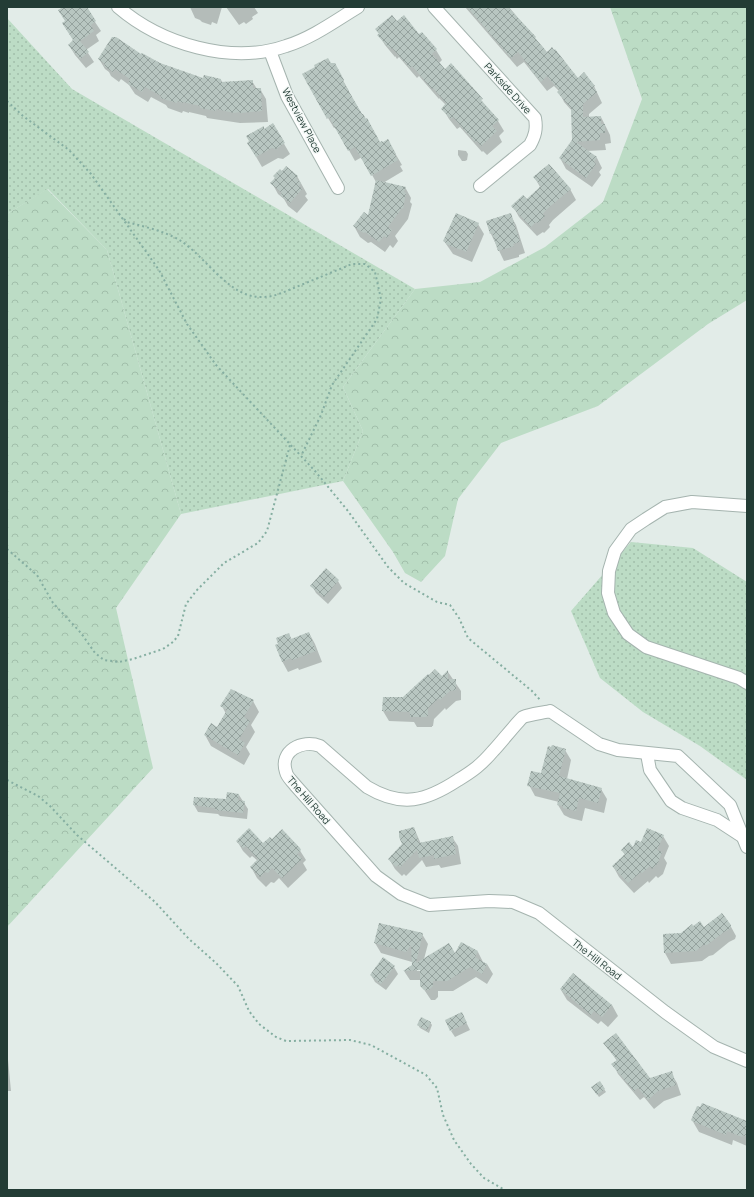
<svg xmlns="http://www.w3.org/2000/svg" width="754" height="1197" font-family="Manrope,sans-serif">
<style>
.grass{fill:url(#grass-dots)}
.forest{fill:url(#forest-crowns)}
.shadow{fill:#0003;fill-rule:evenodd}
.building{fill:url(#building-cross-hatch)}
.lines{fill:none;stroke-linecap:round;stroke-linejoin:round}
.minor-casing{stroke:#a5b4af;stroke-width:14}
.path{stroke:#85aea1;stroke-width:2;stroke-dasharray:2 3;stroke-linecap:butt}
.minor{stroke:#fff;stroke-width:12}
.labels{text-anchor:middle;stroke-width:3;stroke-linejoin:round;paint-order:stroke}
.street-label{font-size:10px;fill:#233c35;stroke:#f3f8f6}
</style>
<defs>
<pattern id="grass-dots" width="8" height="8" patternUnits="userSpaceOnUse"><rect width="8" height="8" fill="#bcdcc5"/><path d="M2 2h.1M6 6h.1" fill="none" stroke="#a1beaa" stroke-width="1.8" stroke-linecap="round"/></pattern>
<pattern id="forest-crowns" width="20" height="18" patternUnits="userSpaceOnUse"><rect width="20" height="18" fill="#bcdcc5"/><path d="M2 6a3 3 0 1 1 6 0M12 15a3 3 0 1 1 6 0" fill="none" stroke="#a1beaa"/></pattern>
<pattern id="building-cross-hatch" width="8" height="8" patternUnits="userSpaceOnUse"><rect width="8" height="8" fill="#b8c6c1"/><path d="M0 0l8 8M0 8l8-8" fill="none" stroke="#95a29e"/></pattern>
</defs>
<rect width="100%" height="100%" fill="#e2ece8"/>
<!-- grass -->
<g class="grass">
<path d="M 7,18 L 72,89 L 415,289 L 343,387 L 363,431 L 343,481 L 181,514 L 107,250 L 48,189 L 7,214 Z"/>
<path d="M 631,542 L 693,548 L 747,582 L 747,780 L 700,746 L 643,712 L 600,678 L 571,611 Z"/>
</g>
<!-- forest -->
<g class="forest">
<path d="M 610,7 L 747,7 L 747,300 L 708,324 L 598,406 L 501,443 L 458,499 L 445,556 L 421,582 L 405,573 L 393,552 L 343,481 L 363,431 L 343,387 L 415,289 L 480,282 L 545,247 L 603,202 L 642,99 Z"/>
<path d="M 47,189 L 107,250 L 181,514 L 116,608 L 153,768 L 7,927 L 7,214 Z"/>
</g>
<!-- shadow -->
<g class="shadow">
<path d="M 65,7 L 83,7 L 95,22 L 101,31 L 96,35 L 99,41 L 86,50 L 94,62 L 86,68 L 75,55 L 69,45 L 74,41 L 66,22 Z"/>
<path d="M 190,7 L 222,7 L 217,24 L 212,22 L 211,25 L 202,22 L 200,20 L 195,18 Z"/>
<path d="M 226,7 L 254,7 L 258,13 L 252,17 L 253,19 L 246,24 L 244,22 L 239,25 Z"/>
<path d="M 465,7 L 509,7 L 547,53 L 578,79 L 594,86 L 602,103 L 589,114 L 589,118 L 601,117 L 610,135 L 611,143 L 605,144 L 606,150 L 587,151 L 597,158 L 602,168 L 599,172 L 601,175 L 592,187 L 566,169 L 560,158 L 573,141 L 572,111 L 564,102 L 559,91 L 554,86 L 547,91 L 524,62 L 517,67 Z"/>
<path d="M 397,22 L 419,36 L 422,33 L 436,50 L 442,60 L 439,63 L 445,70 L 466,82 L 498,121 L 504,131 L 499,136 L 502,142 L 487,155 L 483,151 L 482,152 L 460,127 L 457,129 L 449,119 L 443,109 L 446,105 L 439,98 L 439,99 L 419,76 L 417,78 L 399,57 L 397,59 L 395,56 L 395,57 L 385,45 L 379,35 Z"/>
<path d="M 142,56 L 159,64 L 204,79 L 221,80 L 223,83 L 252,81 L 257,89 L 260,89 L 266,99 L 268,122 L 240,123 L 207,118 L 206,116 L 189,112 L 189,113 L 183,111 L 182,113 L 168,108 L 166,105 L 151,97 L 148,102 L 135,94 L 129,85 L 121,79 L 119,82 L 111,76 L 109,72 L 105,69 L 99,59 Z"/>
<path d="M 331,64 L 340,75 L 349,91 L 348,92 L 380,143 L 382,144 L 388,141 L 402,165 L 400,166 L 403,171 L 383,183 L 405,187 L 411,198 L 410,202 L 412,204 L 408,219 L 395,236 L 398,241 L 393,248 L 390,245 L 385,252 L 371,242 L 368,243 L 360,237 L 354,226 L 369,217 L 376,182 L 362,157 L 355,161 L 336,127 L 334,128 L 328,118 Z"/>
<path d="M 273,125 L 290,154 L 283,159 L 278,158 L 262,167 L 248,143 L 263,127 L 265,130 Z"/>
<path d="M 458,150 L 466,151 L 468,154 L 467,160 L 465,161 L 462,161 L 458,155 Z"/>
<path d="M 282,172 L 297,176 L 307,194 L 305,196 L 308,200 L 297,213 L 288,206 L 284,199 L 278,194 L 272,183 Z"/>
<path d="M 535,178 L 570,189 L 576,200 L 553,220 L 549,225 L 550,227 L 544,233 L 543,232 L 537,236 L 519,217 L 513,206 L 526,200 L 540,187 Z"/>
<path d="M 510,214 L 516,225 L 525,253 L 519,255 L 519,257 L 504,261 L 491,234 L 487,221 Z"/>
<path d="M 478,224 L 484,234 L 472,262 L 453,254 L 444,241 Z"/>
<path d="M 326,570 L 338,581 L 342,588 L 328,604 L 316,593 L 312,586 Z"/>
<path d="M 309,633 L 315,644 L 322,662 L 299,670 L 298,668 L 288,672 L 282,661 L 289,634 L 292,640 Z"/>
<path d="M 448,672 L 461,691 L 461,700 L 456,701 L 446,710 L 445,708 L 434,719 L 433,726 L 432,726 L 432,727 L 417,727 L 414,722 L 389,721 L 383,711 L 403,698 L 442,678 Z"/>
<path d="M 253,701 L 259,712 L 251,725 L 255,732 L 246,747 L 250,754 L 244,765 L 211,746 L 205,735 L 218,728 L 226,714 L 222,706 Z"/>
<path d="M 565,750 L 571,760 L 567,779 L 601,789 L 607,799 L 604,813 L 585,808 L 582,821 L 570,818 L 564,815 L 558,805 L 559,802 L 535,796 L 529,785 L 542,774 Z"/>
<path d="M 239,795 L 248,809 L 247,819 L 220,816 L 218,814 L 198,812 L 194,805 L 227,800 Z"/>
<path d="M 414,828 L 421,844 L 452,837 L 458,846 L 461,864 L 441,868 L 439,865 L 426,867 L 422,860 L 406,876 L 404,874 L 402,876 L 395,869 L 389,859 L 403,845 Z"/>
<path d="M 663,836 L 669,846 L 664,858 L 667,863 L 663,874 L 658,878 L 656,876 L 649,883 L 648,881 L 634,893 L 619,877 L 613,866 L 625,855 L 622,850 L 634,849 L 642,844 Z"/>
<path d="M 272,840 L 299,849 L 306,860 L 303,863 L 307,870 L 288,888 L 279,878 L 274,883 L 271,882 L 266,887 L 257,878 L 251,867 L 258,861 L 252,856 L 250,858 L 243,851 L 237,841 L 263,844 Z"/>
<path d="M 730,925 L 736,936 L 735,939 L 729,942 L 713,955 L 709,956 L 702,961 L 671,964 L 665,953 L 664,935 L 681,934 L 692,927 L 703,928 Z"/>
<path d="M 422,934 L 428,944 L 424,959 L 478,952 L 483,962 L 487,964 L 493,974 L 487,984 L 476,977 L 453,991 L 438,991 L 438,997 L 435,1000 L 431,1000 L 421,985 L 421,980 L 410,980 L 404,971 L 413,965 L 413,960 L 412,962 L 381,953 L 375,943 ZM 417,969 L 425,969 L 425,971 L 417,971 Z"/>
<path d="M 383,958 L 394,967 L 398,974 L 386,990 L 375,982 L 371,975 Z"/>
<path d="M 561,990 L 612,1005 L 618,1016 L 608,1027 L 601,1021 L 598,1024 L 567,1000 Z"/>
<path d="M 465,1020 L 470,1030 L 455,1037 L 451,1031 Z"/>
<path d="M 430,1022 L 432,1025 L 429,1033 L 420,1028 L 418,1025 Z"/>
<path d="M 605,1043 L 650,1080 L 671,1073 L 677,1083 L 681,1095 L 664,1101 L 654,1109 L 644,1097 L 640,1100 L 618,1074 L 613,1064 L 617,1061 Z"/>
<path d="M 7,1049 L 11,1091 L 7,1091 Z"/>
<path d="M 604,1089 L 606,1092 L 599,1097 L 594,1090 Z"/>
<path d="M 692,1120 L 747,1123 L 747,1146 L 733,1140 L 732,1145 L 699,1132 Z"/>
</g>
<!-- building -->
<g class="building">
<path d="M 63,7 L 87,7 L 96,21 L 91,25 L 94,31 L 80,41 L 89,52 L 80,59 L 68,45 L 73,40 L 62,23 L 65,21 L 58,10 Z"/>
<path d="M 467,7 L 508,7 L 536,37 L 535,38 L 547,52 L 552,47 L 554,50 L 555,49 L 578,78 L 584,72 L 595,86 L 593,87 L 597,92 L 583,104 L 583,117 L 601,116 L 601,124 L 605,124 L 605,133 L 600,133 L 600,140 L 576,142 L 597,157 L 594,162 L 596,164 L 586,178 L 559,158 L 572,140 L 571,108 L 557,92 L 559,90 L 547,76 L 541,82 L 529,68 L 530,67 L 518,52 L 511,58 Z"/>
<path d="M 392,15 L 397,21 L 404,15 L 419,34 L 422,32 L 437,49 L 432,54 L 445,69 L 451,63 L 483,99 L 481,100 L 499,120 L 492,126 L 497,131 L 481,146 L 477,141 L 475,142 L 453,117 L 451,119 L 441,109 L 446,103 L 433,88 L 432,89 L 412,66 L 410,68 L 392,48 L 391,49 L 389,47 L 388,47 L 377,35 L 379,34 L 375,29 Z"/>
<path d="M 112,37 L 116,37 L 141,54 L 142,53 L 160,63 L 203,78 L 204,75 L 221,79 L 221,82 L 253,80 L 253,88 L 261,88 L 262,111 L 240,113 L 240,112 L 234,113 L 216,109 L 216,111 L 200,108 L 200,106 L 183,102 L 183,103 L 177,101 L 177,103 L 160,98 L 161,96 L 145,87 L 142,92 L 128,84 L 130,79 L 115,69 L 113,72 L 104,66 L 105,64 L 98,59 Z"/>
<path d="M 328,58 L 331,63 L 335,63 L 344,80 L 343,81 L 362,114 L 363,114 L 366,119 L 367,118 L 380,142 L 382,141 L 383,142 L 388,139 L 396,154 L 395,155 L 398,160 L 371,176 L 355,147 L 348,151 L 329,117 L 327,119 L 302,74 L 315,67 L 314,65 Z"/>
<path d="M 273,123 L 285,143 L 276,149 L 272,148 L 256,157 L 247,143 L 249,141 L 246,136 L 264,126 L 264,129 Z"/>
<path d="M 549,164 L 571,189 L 547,209 L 543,214 L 545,216 L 538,223 L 536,222 L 531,227 L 511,206 L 523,195 L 527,199 L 541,186 L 533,177 Z"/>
<path d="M 286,166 L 298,176 L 296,178 L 301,183 L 299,186 L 302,189 L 290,203 L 280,195 L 282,193 L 270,183 L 275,178 L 273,176 L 280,169 L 282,171 Z"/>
<path d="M 376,180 L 406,187 L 404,192 L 406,193 L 403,209 L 402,208 L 388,227 L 392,230 L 387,238 L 384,236 L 379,242 L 365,232 L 364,233 L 362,232 L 353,226 L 364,212 L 368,215 Z"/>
<path d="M 456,213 L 479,223 L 466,252 L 461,249 L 461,250 L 446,244 L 446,243 L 443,241 Z"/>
<path d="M 511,213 L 520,242 L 513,244 L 514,246 L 498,251 L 492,233 L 490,234 L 486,221 Z"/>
<path d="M 326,568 L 339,580 L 324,597 L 310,586 Z"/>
<path d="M 309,632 L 316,651 L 292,660 L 291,658 L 282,662 L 275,645 L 278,644 L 276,638 L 289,633 L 291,639 Z"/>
<path d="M 435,669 L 442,676 L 448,670 L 448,679 L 456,679 L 456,690 L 450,691 L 440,700 L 439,698 L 428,708 L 428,716 L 426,716 L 427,717 L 410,717 L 410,712 L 382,711 L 383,697 L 403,697 L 428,674 L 429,675 Z"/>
<path d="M 231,689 L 254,700 L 244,717 L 250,721 L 239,739 L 245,743 L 238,755 L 204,735 L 211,723 L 217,727 L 227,710 L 220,706 Z"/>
<path d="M 552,745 L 566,749 L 559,776 L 602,788 L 598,803 L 579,798 L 576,811 L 563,808 L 563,806 L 557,805 L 560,793 L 527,786 L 531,771 L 541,773 L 548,746 L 551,747 Z"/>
<path d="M 227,792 L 239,794 L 238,800 L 245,801 L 243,813 L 215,810 L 215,808 L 193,805 L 194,797 L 226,799 Z"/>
<path d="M 414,827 L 419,843 L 453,836 L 456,854 L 434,859 L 434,855 L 419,858 L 417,850 L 400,867 L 398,865 L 396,867 L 388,859 L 402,844 L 399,837 L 399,831 Z"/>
<path d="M 249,828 L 263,843 L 270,837 L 272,839 L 282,829 L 300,848 L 301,850 L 297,854 L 302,859 L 282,878 L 272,868 L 268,873 L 265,872 L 260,877 L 250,867 L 258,859 L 246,846 L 243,848 L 236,841 Z"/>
<path d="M 647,828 L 664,835 L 657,850 L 662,852 L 658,863 L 652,869 L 650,866 L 642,873 L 641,872 L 628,883 L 612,866 L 625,854 L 621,850 L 629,842 L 633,847 L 636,840 L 641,842 Z"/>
<path d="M 722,913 L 731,925 L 730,929 L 724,932 L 707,945 L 703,945 L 696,951 L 664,953 L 663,934 L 681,933 L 692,924 L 693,926 L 700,921 L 704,927 Z"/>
<path d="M 379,923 L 423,933 L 416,963 L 449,943 L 455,953 L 461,942 L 478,951 L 475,957 L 487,964 L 482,974 L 470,967 L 447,981 L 433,981 L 433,986 L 429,990 L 424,990 L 420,986 L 420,970 L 403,971 L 412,965 L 411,945 L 406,952 L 374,943 Z"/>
<path d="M 383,957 L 395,966 L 381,984 L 370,975 Z"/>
<path d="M 573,973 L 612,1005 L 602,1017 L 594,1011 L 591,1015 L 560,989 Z"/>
<path d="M 462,1012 L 467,1023 L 450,1031 L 445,1020 Z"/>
<path d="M 421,1017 L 431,1022 L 427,1030 L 417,1025 Z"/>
<path d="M 616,1033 L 650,1078 L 672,1071 L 676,1085 L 658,1091 L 648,1100 L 638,1088 L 634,1091 L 611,1064 L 617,1060 L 603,1043 Z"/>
<path d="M 600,1081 L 605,1089 L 597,1095 L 591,1087 Z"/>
<path d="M 702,1103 L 747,1121 L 747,1137 L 743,1135 L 742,1137 L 727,1131 L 726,1135 L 692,1121 L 691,1120 L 697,1106 L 700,1107 Z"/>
</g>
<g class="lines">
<!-- minor casing -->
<g class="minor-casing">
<g id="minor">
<path d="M 118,7 C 161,44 231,65 286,46 C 312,38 335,21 358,7"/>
<path d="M 434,7 L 535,118 C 537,129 535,136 530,145 L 480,186"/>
<path d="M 270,51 L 287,96 L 338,188"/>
<path d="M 747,506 L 692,502 L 665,507 L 646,519 L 631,529 L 615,551 L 609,571 L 608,593 L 614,613 L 628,634 L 646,647 L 739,678 L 747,683"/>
<path d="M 647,754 L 650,770 L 671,801 L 682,808 L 717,820 L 743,837"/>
<path d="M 747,847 L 730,805 L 678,756 L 618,750 L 599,744 L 550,711 C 542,713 531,714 523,717 C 518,721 499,745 493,751 C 481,765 473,771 458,780 C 426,801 402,808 367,787 L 320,746 C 302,739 279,751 286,772 C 287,777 292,781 295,785 L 376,876 L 401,894 L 429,905 L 489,901 L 513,902 L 539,913 L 665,1012 L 714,1047 L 747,1061"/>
</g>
</g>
<!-- path -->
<g class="path">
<path d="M 7,101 L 23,116 L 69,150 L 91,174 L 159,270 L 187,324 L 216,365 L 315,471 L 348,511 L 388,567 L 404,583 L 437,602 L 450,605 L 459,618 L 468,638 L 532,691 L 541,701"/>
<path d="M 124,219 L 127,222 C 145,227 165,231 181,241 C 207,258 230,299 263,297 C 276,297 288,290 301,285 C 318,278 335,271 352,264 L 365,264 L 375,272 L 381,299 L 377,319 L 332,385 L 321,415 L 301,456"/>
<path d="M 7,549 L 37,575 L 53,603 L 81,633 L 95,653 L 104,660 L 119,662 L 133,659 L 163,649 L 173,642 L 178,636 L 186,604 L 197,590 L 224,563 L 258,543 L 267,531 L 290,445"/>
<path d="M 7,780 L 38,796 L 50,806 L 77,835 L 155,902 L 189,939 L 216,963 L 238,986 L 249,1011 L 259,1024 L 276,1037 L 286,1041 L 350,1040 L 371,1045 L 426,1075 L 437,1088 L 443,1115 L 454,1140 L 471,1164 L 484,1178 L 505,1190"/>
</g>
<!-- minor -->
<use href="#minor" class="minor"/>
</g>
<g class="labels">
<!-- street labels -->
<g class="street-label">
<text transform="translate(508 88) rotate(48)" y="4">Parkside Drive</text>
<text transform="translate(302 120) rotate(62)" y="4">Westview Place</text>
<text transform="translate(309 800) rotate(49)" y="4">The Hill Road</text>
<text transform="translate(597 959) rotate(38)" y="4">The Hill Road</text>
</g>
</g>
<!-- border -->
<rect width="754" height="1197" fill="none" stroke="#233c35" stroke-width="16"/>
</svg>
